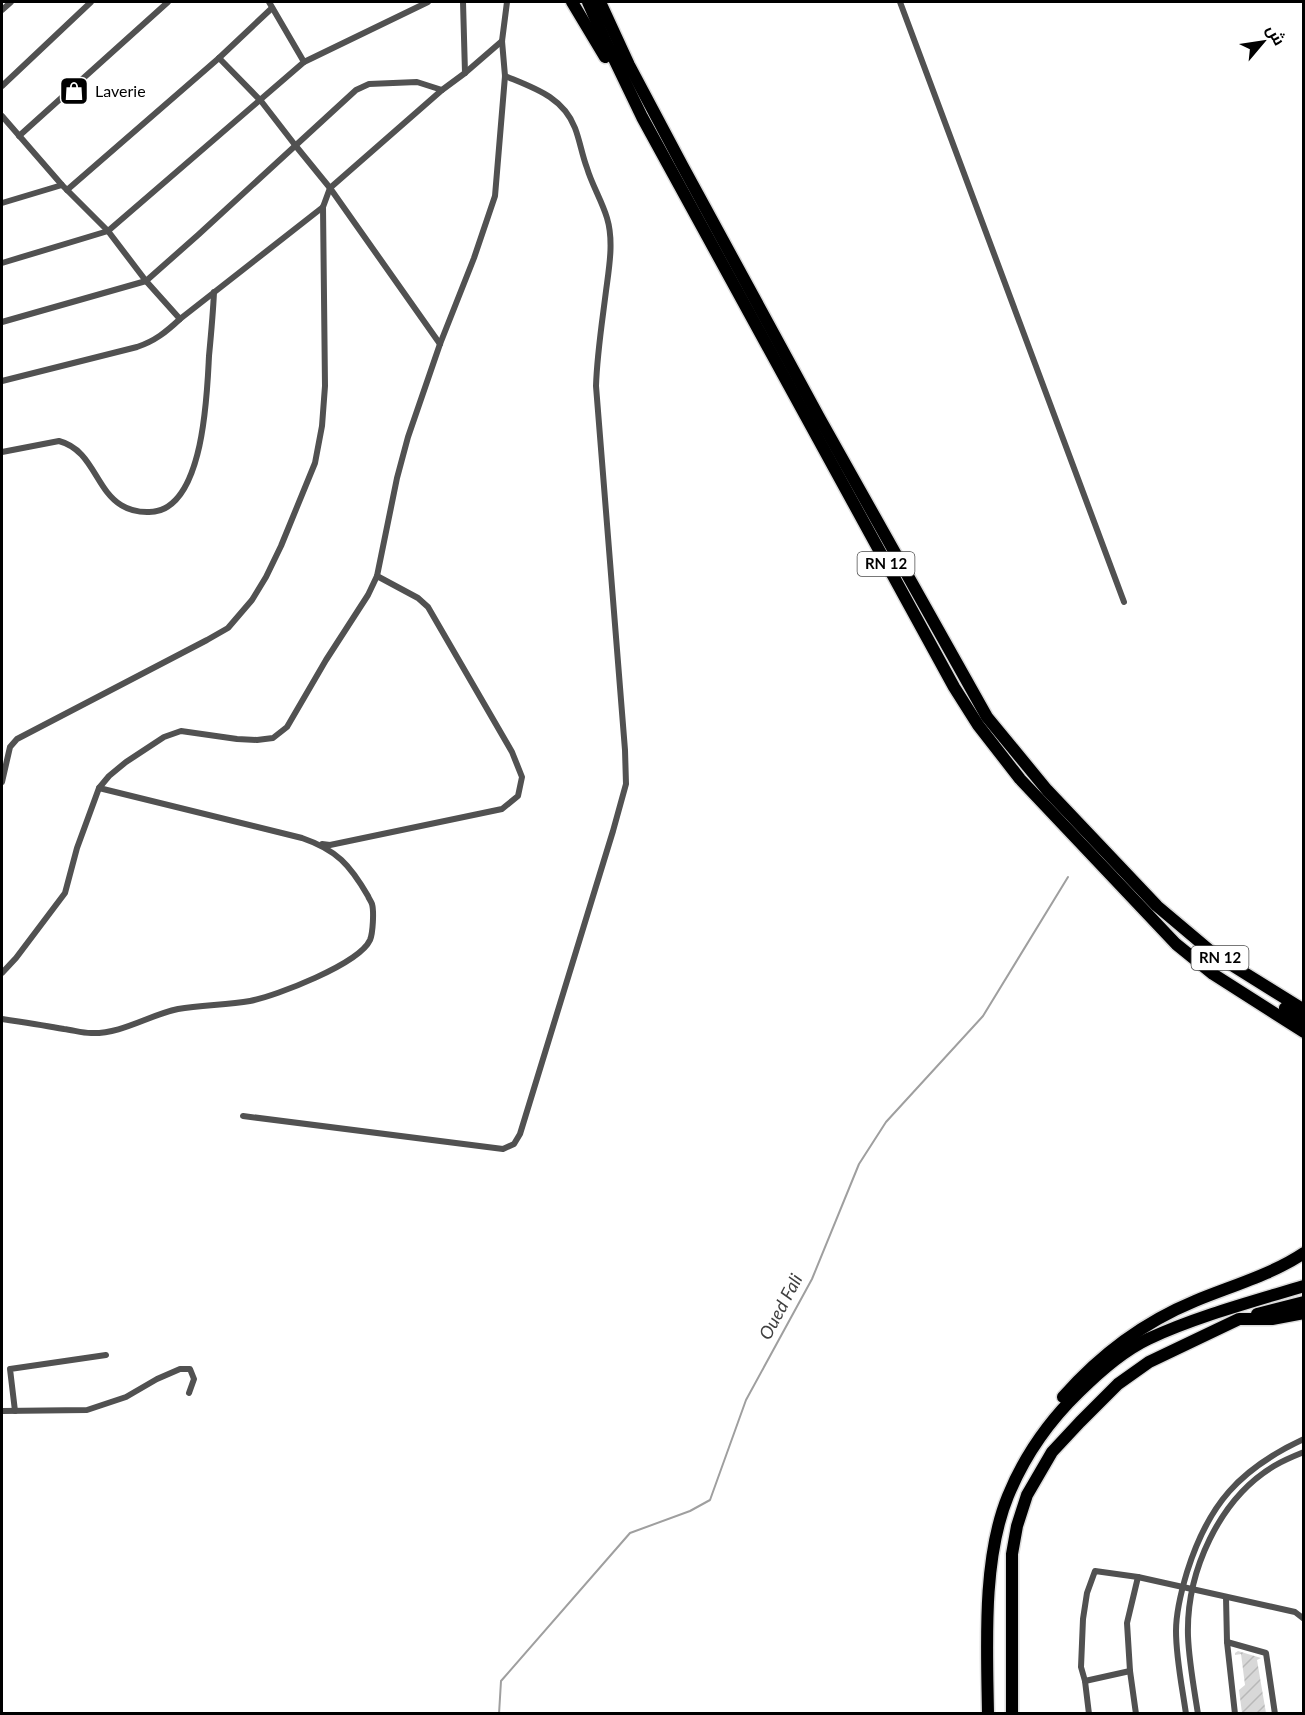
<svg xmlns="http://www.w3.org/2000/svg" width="1305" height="1715" font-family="Lato,Cairo,sans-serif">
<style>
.garden{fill:url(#garden-furrows)}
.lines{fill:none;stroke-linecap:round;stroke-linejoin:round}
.stream{stroke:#9f9f9f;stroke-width:2}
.highway-casing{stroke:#dbdbdb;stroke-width:15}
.street{stroke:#515151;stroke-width:6}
.highway{stroke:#000;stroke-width:12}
.labels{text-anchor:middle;stroke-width:4.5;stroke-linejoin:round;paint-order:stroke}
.shield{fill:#fff;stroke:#4c4c4c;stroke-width:1.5}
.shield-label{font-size:15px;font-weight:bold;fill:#000}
.poi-label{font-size:16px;fill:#000;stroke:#fff;text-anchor:start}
.water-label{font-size:18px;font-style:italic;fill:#404040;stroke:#fff}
</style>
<defs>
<pattern id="garden-furrows" width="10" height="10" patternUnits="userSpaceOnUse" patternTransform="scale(1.5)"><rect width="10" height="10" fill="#d8d8d8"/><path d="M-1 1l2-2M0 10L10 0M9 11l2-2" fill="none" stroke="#b8b8b8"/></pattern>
</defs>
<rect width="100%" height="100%" fill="#fff"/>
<!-- garden -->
<path class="garden" d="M 1238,1651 L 1261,1658 L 1257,1660 L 1266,1713 L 1242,1713 L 1239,1690 L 1245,1685 L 1241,1654 L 1235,1655 L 1235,1653 Z"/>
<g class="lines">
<!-- stream -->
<path class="stream" d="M 499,1714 L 501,1681 L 630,1533 L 690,1511 L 710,1500 L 746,1400 L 812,1279 L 859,1164 L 886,1122 L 983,1016 L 1068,877"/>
<!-- highway casing -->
<g class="highway-casing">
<g id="highway">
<path d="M 572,2 L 605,57"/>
<path d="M 588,2 L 604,38 L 642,117 L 954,687 L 978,725 L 1020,779 L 1176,944 L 1213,974 L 1304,1032"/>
<path d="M 600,2 L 629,65 L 682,165 L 820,419 L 987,717 L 1047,790 L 1157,906 L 1214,954 L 1304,1010"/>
<path d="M 1285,1008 L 1304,1020"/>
<path d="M 1257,1314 L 1304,1302"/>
<path d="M 1063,1397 C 1099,1356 1144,1322 1195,1301 C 1231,1286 1271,1275 1304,1253"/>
<path d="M 988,1714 C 987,1647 982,1559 1008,1496 C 1024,1457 1049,1421 1079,1392 C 1099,1372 1123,1351 1148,1339 C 1198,1316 1251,1302 1304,1286"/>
<path d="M 1012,1714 L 1012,1554 L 1017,1526 L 1027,1495 L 1052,1452 L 1080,1422 L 1118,1384 L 1149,1362 L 1239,1319 L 1272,1319 L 1304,1313"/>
</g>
</g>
<!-- street -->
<g class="street">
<path d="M 463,2 L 465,73"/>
<path d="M 900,2 L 1124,602"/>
<path d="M 2,10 L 11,2"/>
<path d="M 219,58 L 261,101 L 295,145 L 330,188 L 440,344"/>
<path d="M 304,62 L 428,2"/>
<path d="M 2,86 L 91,2"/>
<path d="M 2,116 L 62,185 L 108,231 L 146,281 L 180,319"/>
<path d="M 19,136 L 168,2"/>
<path d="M 67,190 L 219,58 L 272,8"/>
<path d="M 2,203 L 62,185"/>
<path d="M 2,263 L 108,231 L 304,62 L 269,2"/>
<path d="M 2,322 L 146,281 L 198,235 L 356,90 L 369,84 L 417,82 L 442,90"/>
<path d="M 2,381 L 137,347 C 155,341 166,332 180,319 L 323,207 L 330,188 L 442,90 L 465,73 L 502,41"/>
<path d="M 2,452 L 59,441 C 93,450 95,489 121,505 C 129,510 138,512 147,512 C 204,515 207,394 209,356 C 211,335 213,314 214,292"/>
<path d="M 2,782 L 10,747 L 17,739 L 207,640 L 228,628 L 252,600 L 266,577 L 281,546 L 315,463 L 322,426 L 325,386 L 323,207"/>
<path d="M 322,844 L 330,845 L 502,809 L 518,796 L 522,777 L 512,752 L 428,607 L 418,598 L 377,576"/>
<path d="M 2,973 L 16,958 L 65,893 L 77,848 L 99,788 L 109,776 L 126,762 L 164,737 L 181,731 L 237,739 L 257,740 L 273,738 L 287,727 L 326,660 L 368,595 L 377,576 L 397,478 L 408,437 L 440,344 L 474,258 L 495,196 L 505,76 L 502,41 L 507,2"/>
<path d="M 2,1019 C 22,1022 43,1025 64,1029 C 73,1030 82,1033 91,1033 C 122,1034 149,1015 178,1009 C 202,1005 227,1005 250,1001 C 276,996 359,964 370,940 C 373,933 374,911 372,904 C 371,901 369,899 368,896 C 350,865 337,850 302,838 L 99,788"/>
<path d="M 243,1116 L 503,1149 L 514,1144 L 520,1134 L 613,831 L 626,784 L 625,750 L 596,386 C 597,354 602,323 606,291 C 609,268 614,241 607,218 C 602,201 592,185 587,168 C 582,155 580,141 575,128 C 563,97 534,88 505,76"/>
<path d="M 2,1411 L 87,1410 L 126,1397 L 157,1379 L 180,1369 L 190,1369 L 194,1379 L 189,1393"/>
<path d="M 15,1411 L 10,1369 L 106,1355"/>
<path d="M 1226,1597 L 1227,1642 L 1235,1714"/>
<path d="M 1227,1642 L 1266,1653 L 1275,1714"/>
<path d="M 1130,1671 L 1127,1623 L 1138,1577"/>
<path d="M 1085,1681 L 1130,1671 L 1136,1714"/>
<path d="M 1089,1714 L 1085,1681 L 1081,1667 L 1083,1619 L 1087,1593 L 1095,1571 L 1138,1577 L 1295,1612 L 1304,1619"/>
<path d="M 1186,1714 C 1182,1686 1176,1658 1176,1631 C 1176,1611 1181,1592 1187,1572 C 1208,1505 1239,1469 1304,1439"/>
<path d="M 1198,1714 C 1194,1688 1189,1662 1188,1636 C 1186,1572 1219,1499 1274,1466 C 1284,1460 1294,1456 1304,1452"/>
</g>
<!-- highway -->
<use href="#highway" class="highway"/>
</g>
<!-- icons -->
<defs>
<g id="shop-square" transform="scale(1.5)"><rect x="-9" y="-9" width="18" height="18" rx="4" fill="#000" stroke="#fff"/><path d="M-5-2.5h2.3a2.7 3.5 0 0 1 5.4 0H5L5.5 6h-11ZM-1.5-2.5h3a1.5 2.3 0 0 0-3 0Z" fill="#fff"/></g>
</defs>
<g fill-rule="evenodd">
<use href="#shop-square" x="74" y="91"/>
</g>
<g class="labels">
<!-- shield labels -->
<g class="shield">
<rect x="857.5" y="552" width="57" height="24" rx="4.5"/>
<rect x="1191.5" y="946" width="57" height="24" rx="4.5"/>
</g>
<g class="shield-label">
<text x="886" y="569">RN 12</text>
<text x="1220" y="963">RN 12</text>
</g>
<!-- poi labels -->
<g class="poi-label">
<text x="95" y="97">Laverie</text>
</g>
<!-- water labels -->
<g class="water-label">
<text transform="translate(781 1307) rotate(-62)" y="6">Oued Fali</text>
</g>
</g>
<!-- border -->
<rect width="1305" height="1715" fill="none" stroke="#000000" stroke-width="6"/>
<!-- north arrow -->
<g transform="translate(1263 42) rotate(61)" stroke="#ffffff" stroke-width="4.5" paint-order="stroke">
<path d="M0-4.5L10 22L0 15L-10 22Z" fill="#000000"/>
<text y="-9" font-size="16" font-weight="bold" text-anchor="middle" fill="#000000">ش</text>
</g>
</svg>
